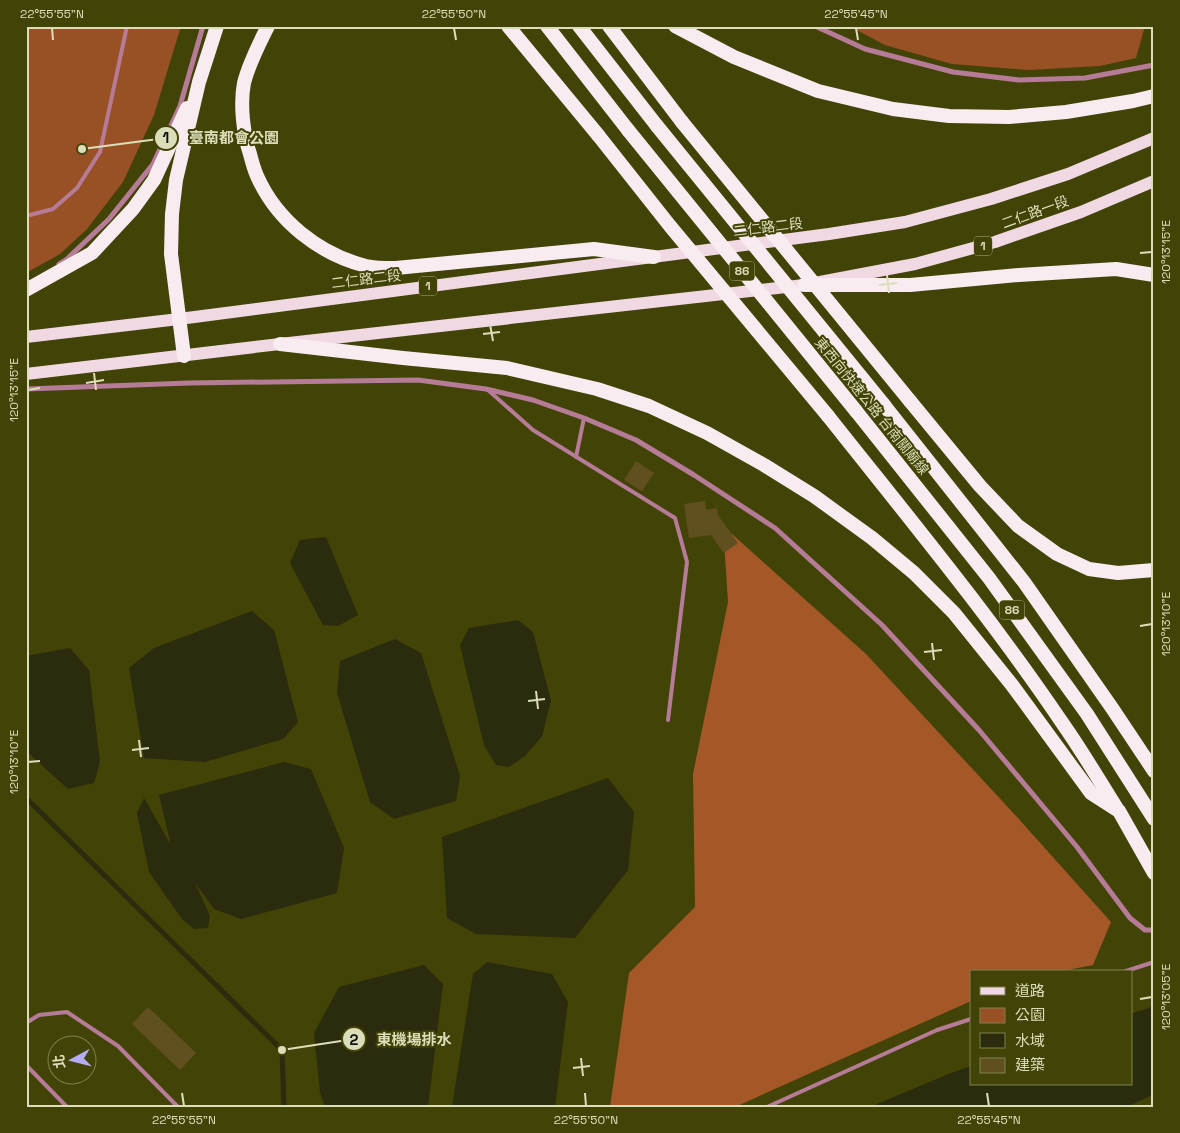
<svg xmlns="http://www.w3.org/2000/svg" width="1180" height="1133" font-family="'Space Grotesk','Noto Sans TC',sans-serif">
<style>
.green{fill:#985125}
.forest{fill:#a45827}
.water{fill:#2b2b0d}
.lines{fill:none;stroke-linecap:round;stroke-linejoin:round}
.stream{stroke:#2b2b0d;stroke-width:5}
.building{fill:#61501f}
.service{stroke:#b67c97;stroke-width:4}
.minor{stroke:#b67c97;stroke-width:5}
.primary{stroke:#f1d9e3;stroke-width:12}
.trunk{stroke:#f8ecf1;stroke-width:14}
.trunk-bridge{stroke:#f8ecf1;stroke-width:14}
.ticks{fill:none;stroke:#dcdeba;stroke-width:2}
.labels{text-anchor:middle;stroke-width:4;stroke-linejoin:round;paint-order:stroke}
.shield{fill:#424307;stroke:#aeb084;stroke-width:1}
.shield-label{font-size:12px;font-weight:bold;fill:#dcdeba}
.street-label{font-size:14px;fill:#dcdeba;stroke:#424307}
.leader{fill:none;stroke:#dcdeba;stroke-width:2}
.callout-dot{fill:#dcdeba;stroke:#424307;stroke-width:2}
.mark-label{font-size:15px;text-anchor:middle;font-weight:bold;fill:#111}
.callout-label{font-size:15px;text-anchor:middle;font-weight:bold;fill:#dcdeba;stroke:#424307;stroke-width:4;stroke-linejoin:round;paint-order:stroke}
.neatline{fill:none;stroke:#dcdeba;stroke-width:2}
.ticks-label{font-size:12px;text-anchor:middle;fill:#dcdeba}
</style>
<rect width="100%" height="100%" fill="#424307"/>
<!-- green -->
<g class="green">
<path d="M 26,26 L 181,26 L 154,115 L 123,182 L 87,229 L 60,254 L 26,273 Z"/>
<path d="M 849,26 L 1145,26 L 1136,58 L 1100,66 L 1029,70 L 952,64 L 885,45 Z"/>
</g>
<!-- forest -->
<path class="forest" d="M 723,526 L 866,654 L 1017,817 L 1111,922 L 1093,965 L 1057,972 L 971,972 L 971,1001 L 735,1107 L 610,1107 L 629,973 L 695,907 L 693,774 L 728,602 Z"/>
<!-- water -->
<g class="water">
<path d="M 326,537 L 358,615 L 338,626 L 323,625 L 290,563 L 300,540 Z"/>
<path d="M 252,611 L 274,630 L 298,722 L 283,739 L 205,762 L 144,758 L 129,668 L 154,648 Z"/>
<path d="M 518,620 L 533,632 L 551,701 L 542,736 L 525,756 L 509,767 L 496,765 L 484,745 L 460,645 L 469,628 Z"/>
<path d="M 395,639 L 421,653 L 460,776 L 456,801 L 394,819 L 370,802 L 337,693 L 340,661 Z"/>
<path d="M 70,648 L 89,670 L 100,762 L 94,783 L 68,789 L 26,751 L 26,656 Z"/>
<path d="M 284,762 L 311,769 L 344,848 L 337,893 L 241,919 L 214,909 L 195,883 L 210,916 L 208,928 L 194,929 L 182,919 L 149,872 L 137,813 L 144,798 L 171,845 L 159,795 Z"/>
<path d="M 608,778 L 634,812 L 628,870 L 575,938 L 476,934 L 447,918 L 442,837 Z"/>
<path d="M 487,962 L 552,974 L 568,1002 L 555,1107 L 452,1107 L 473,974 Z"/>
<path d="M 424,965 L 443,984 L 428,1107 L 325,1107 L 320,1092 L 314,1033 L 339,987 Z"/>
<path d="M 1154,1006 L 1154,1094 L 1127,1107 L 870,1107 L 951,1073 L 971,1066 L 971,1084 L 1131,1084 L 1131,1014 Z"/>
</g>
<g class="lines">
<!-- stream -->
<path class="stream" d="M 26,798 L 282,1050 L 284,1107"/>
</g>
<!-- building -->
<g class="building">
<path d="M 636,461 L 654,473 L 642,491 L 624,480 Z"/>
<path d="M 705,501 L 706,510 L 717,508 L 718,515 L 738,543 L 724,553 L 711,535 L 689,538 L 684,504 Z"/>
<path d="M 148,1007 L 196,1053 L 180,1070 L 132,1024 Z"/>
</g>
<g class="lines">
<!-- service -->
<g class="service">
<path d="M 30,215 L 53,209 L 77,188 L 100,152 L 127,26"/>
<path d="M 488,390 L 533,430 L 675,518 L 687,562 L 668,720"/>
<path d="M 576,457 L 584,418"/>
<path d="M 1123,972 L 1154,962"/>
<path d="M 26,1023 L 39,1015 L 67,1012 L 118,1046 L 178,1107"/>
<path d="M 26,1065 L 67,1107"/>
<path d="M 767,1107 L 937,1030 L 971,1019"/>
</g>
<!-- minor -->
<g class="minor">
<path d="M 815,26 L 865,49 L 953,72 L 1019,80 L 1085,78 L 1154,65"/>
<path d="M 59,264 L 67,259 L 109,219 L 153,164 L 180,106 L 203,26"/>
<path d="M 26,389 L 189,383 L 418,380 L 486,389 L 533,400 L 584,418 L 636,440 L 694,475 L 775,528 L 882,625 L 979,730 L 1077,847 L 1130,918 L 1145,930 L 1154,930"/>
</g>
<!-- primary -->
<g class="primary">
<path d="M 26,337 L 179,319 L 829,234 L 905,222 L 991,199 L 1068,174 L 1154,138"/>
<path d="M 26,374 L 280,344 L 804,285 L 915,264 L 995,242 L 1081,212 L 1154,181"/>
</g>
<!-- trunk -->
<g class="trunk">
<path d="M 268,26 C 259,44 249,63 244,83 C 240,104 243,133 250,154 C 252,162 254,169 257,176 C 277,221 319,254 366,266 C 375,268 386,268 396,268 L 594,249 L 654,257"/>
<path d="M 508,26 L 598,135"/>
<path d="M 547,26 L 628,130"/>
<path d="M 579,26 L 657,126"/>
<path d="M 609,26 L 682,122"/>
<path d="M 675,26 L 734,57 L 818,91 L 893,109 L 949,116 L 1009,117 L 1066,112 L 1133,101 L 1154,96"/>
<path d="M 804,285 L 910,285 L 1019,275 L 1116,269 L 1154,275"/>
<path d="M 26,290 L 92,253 L 133,209 L 154,180 L 187,108"/>
<path d="M 280,344 L 403,358 L 507,368 L 597,389 L 649,406 L 707,433 L 764,465 L 814,496 L 872,538 L 914,573 L 954,613 L 1012,685 L 1091,793 L 1119,811 L 1154,873"/>
<path d="M 184,356 L 171,254 L 172,214 L 176,180 L 199,82 L 217,26"/>
<path d="M 910,401 L 980,486 L 1018,526 L 1057,554 L 1089,569 L 1118,573 L 1154,570"/>
<path d="M 884,405 L 1024,582 L 1112,708 L 1154,771"/>
<path d="M 856,411 L 989,578 L 1087,714 L 1154,819"/>
<path d="M 828,416 C 908,517 991,617 1063,724 C 1082,751 1099,780 1116,807"/>
</g>
<!-- trunk-bridge -->
<g class="trunk-bridge">
<path d="M 682,122 L 910,401"/>
<path d="M 657,126 L 884,405"/>
<path d="M 628,130 L 856,411"/>
<path d="M 598,135 L 670,226 L 828,416"/>
</g>
</g>
<!-- ticks -->
<path class="ticks" d="M 52,28 L 53,40M 454,28 L 456,40M 856,28 L 858,40M 1140,253 L 1152,252M 887,275 L 889,293M 879,285 L 897,283M 490,324 L 493,341M 483,334 L 500,332M 94,373 L 96,390M 86,383 L 104,380M 28,390 L 40,388M 1140,626 L 1152,624M 932,643 L 934,660M 924,652 L 942,650M 536,691 L 538,709M 528,701 L 545,699M 139,740 L 141,757M 132,750 L 149,748M 28,762 L 40,761M 1140,999 L 1152,997M 581,1058 L 583,1076M 573,1068 L 590,1066M 182,1093 L 184,1106M 585,1093 L 586,1106M 987,1093 L 989,1106"/>
<g class="labels">
<!-- shield labels -->
<g class="shield">
<rect x="974" y="236.5" width="18" height="19" rx="4"/>
<rect x="729.5" y="261.5" width="25" height="19" rx="4"/>
<rect x="419" y="276.5" width="18" height="19" rx="4"/>
<rect x="999.5" y="600.5" width="25" height="19" rx="4"/>
</g>
<g class="shield-label">
<text x="983" y="250">1</text>
<text x="742" y="275">86</text>
<text x="428" y="290">1</text>
<text x="1012" y="614">86</text>
</g>
<!-- street labels -->
<g class="street-label">
<text transform="translate(1035 212) rotate(-20)" y="5">二仁路一段</text>
<text transform="translate(768 227) rotate(-7)" y="5">二仁路二段</text>
<text transform="translate(366 279) rotate(-7)" y="5">二仁路二段</text>
<text transform="translate(872 406) rotate(51)" y="5">東西向快速公路 台南關廟線</text>
</g>
</g>
<!-- callouts -->
<path class="leader" d="M82 149L166 138M282 1050L354 1039"/>
<g class="callout-dot">
<circle cx="82" cy="149" r="5"/>
<circle cx="282" cy="1050" r="5"/>
<circle cx="166" cy="138" r="12"/>
<circle cx="354" cy="1039" r="12"/>
</g>
<g class="mark-label">
<text x="166" y="143">1</text>
<text x="354" y="1045">2</text>
</g>
<g class="callout-label">
<text x="234" y="143">臺南都會公園</text>
<text x="414" y="1045">東機場排水</text>
</g>
<!-- border -->
<rect width="1180" height="1133" fill="none" stroke="#424307" stroke-width="55"/>
<!-- legend -->
<rect x="970" y="970" width="162" height="115" fill="#424307" stroke="#80814f"/>
<rect x="980" y="987" width="25" height="8" fill="#f1d9e3" stroke="#80814f"/>
<text x="1015" y="996" font-size="15" fill="#dcdeba">道路</text>
<rect x="980" y="1008" width="25" height="15" fill="#985125" stroke="#80814f"/>
<text x="1015" y="1020" font-size="15" fill="#dcdeba">公園</text>
<rect x="980" y="1033" width="25" height="15" fill="#2b2b0d" stroke="#80814f"/>
<text x="1015" y="1046" font-size="15" fill="#dcdeba">水域</text>
<rect x="980" y="1058" width="25" height="15" fill="#61501f" stroke="#80814f"/>
<text x="1015" y="1070" font-size="15" fill="#dcdeba">建築</text>
<!-- north arrow -->
<g transform="translate(72 1060) rotate(263)"><circle r="24" fill="#424307" stroke="#80814f"/>
<path d="M0-4L9 19L0 12L-9 19Z" fill="#b6acf8"/>
<text y="-8" font-size="14" font-weight="bold" text-anchor="middle" fill="#dcdeba">北</text>
</g>
<rect x="28" y="28" width="1124" height="1078" class="neatline"/>
<g class="ticks-label">
<text x="52" y="18">22°55'55"N</text>
<text x="454" y="18">22°55'50"N</text>
<text x="856" y="18">22°55'45"N</text>
<text transform="translate(1166 252) rotate(-90)" y="4">120°13'15"E</text>
<text transform="translate(14 390) rotate(-90)" y="4">120°13'15"E</text>
<text transform="translate(1166 624) rotate(-90)" y="4">120°13'10"E</text>
<text transform="translate(14 762) rotate(-90)" y="4">120°13'10"E</text>
<text transform="translate(1166 997) rotate(-90)" y="4">120°13'05"E</text>
<text x="184" y="1124">22°55'55"N</text>
<text x="586" y="1124">22°55'50"N</text>
<text x="989" y="1124">22°55'45"N</text>
</g>
</svg>
